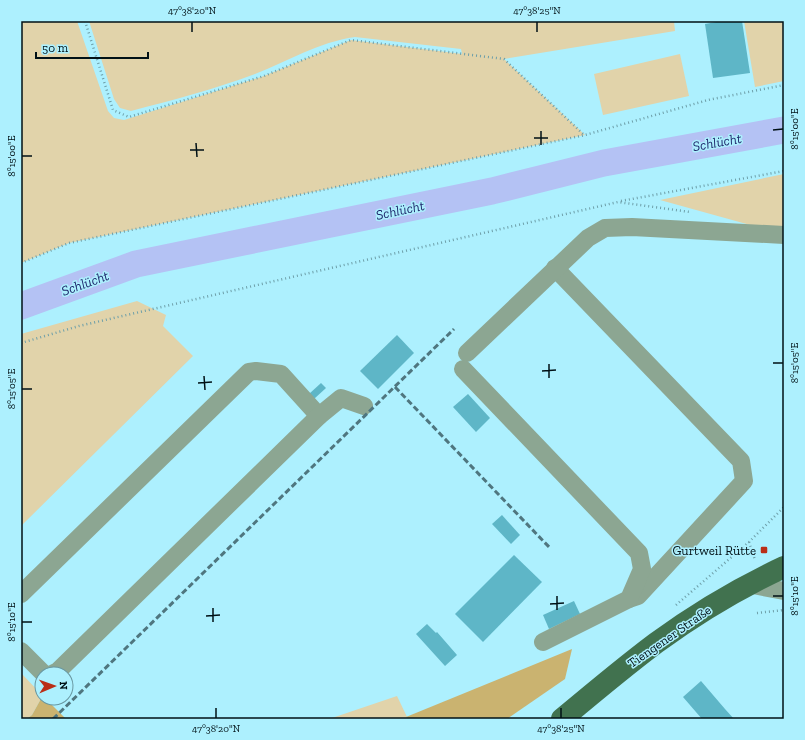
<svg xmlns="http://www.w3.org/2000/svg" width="805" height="740" font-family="'Zilla Slab',serif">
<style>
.green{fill:#e1d3aa}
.forest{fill:#cab370}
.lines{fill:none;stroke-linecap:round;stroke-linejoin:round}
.river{stroke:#b4c2f4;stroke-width:27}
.building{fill:#5eb6c7}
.path{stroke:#6e9fa9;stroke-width:2.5;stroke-dasharray:1 3;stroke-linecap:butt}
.minor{stroke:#8ca692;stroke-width:18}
.major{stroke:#41724f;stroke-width:22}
.rail{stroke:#4f767f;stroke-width:3;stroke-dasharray:6 3;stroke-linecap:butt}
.ticks{fill:none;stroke:#001116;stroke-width:1.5}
.poi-dot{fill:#ba2e17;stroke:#adf0fe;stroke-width:1.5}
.labels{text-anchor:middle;stroke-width:3;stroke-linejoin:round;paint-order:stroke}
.poi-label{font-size:13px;fill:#001116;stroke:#adf0fe;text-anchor:end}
.street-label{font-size:13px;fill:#001116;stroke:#adf0fe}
.water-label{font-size:14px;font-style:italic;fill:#1e266c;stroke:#adf0fe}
.neatline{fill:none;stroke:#001116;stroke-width:1.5}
.ticks-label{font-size:10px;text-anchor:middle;fill:#001116}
</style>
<rect width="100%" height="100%" fill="#adf0fe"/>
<!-- green -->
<g class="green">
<path d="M 21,21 L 77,21 L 108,111 L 114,118 L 124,120 L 264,76 L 351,40 L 462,54 L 461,49 L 355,37 C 319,42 288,61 255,74 C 215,89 173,100 131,111 L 120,108 L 114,99 L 89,21 L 674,21 L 675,31 L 504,59 L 585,135 L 69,243 L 21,263 Z"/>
<path d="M 744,21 L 784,21 L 784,81 L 755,87 Z"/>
<path d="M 680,54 L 689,96 L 603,115 L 594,74 Z"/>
<path d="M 784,174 L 784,229 L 761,228 L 660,200 Z"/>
<path d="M 137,301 L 166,315 L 163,326 L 193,356 L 21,526 L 21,334 Z"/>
<path d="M 21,673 L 42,695 L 42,697 L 32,715 L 27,719 L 21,719 Z"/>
<path d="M 397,696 L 408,719 L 329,719 Z"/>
</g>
<!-- forest -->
<g class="forest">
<path d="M 572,649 L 565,679 L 507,719 L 408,719 L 406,717 Z"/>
<path d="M 42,697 L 45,698 L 66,719 L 27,719 L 32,715 Z"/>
</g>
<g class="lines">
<!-- river -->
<path class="river" d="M 21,306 L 136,264 L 492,191 L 604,163 L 784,130"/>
</g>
<!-- building -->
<g class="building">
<path d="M 722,21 L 742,21 L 750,73 L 713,78 L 705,24 Z"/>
<path d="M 397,335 L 414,353 L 378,389 L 360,371 Z"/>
<path d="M 321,383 L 326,388 L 314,399 L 309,394 Z"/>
<path d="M 468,394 L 490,418 L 476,432 L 453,407 Z"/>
<path d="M 502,515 L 520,535 L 511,544 L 492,524 Z"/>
<path d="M 514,555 L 542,582 L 483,642 L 455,614 Z"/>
<path d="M 574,601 L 580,614 L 549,629 L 543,615 Z"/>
<path d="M 427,624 L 436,633 L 437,632 L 457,655 L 445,666 L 416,634 Z"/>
<path d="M 701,681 L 725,709 L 734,719 L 702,719 L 683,697 Z"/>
</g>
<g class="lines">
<!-- path -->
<g class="path">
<path d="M 85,21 L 113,110 L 129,117 L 264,76 L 351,40 L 504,59 L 584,135"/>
<path d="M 621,201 L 784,171"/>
<path d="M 21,263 L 69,243 L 585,135 L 708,100 L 784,85"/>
<path d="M 21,343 L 79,326 L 618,202 L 690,212"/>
<path d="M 749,542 L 755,560"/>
<path d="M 676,605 L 749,542 L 784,507"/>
<path d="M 757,613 L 784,610"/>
</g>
<!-- minor -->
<g class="minor">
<path d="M 555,268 L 741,461 L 744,481 L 638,596 L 629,599"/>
<path d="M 467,353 L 588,238 L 605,228 L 632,227 L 784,235"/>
<path d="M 463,369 L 639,553 L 642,569 L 629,599 L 543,642"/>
<path d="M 748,584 L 784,591"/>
<path d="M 21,594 L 249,372 L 256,371 L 281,374 L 319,416"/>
<path d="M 21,651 L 44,674"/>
<path d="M 52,674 L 58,671 L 319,416 L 341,398 L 364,406"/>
</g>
<!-- major -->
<path class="major" d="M 562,719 C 593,693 624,667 656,643 C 697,613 739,588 784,567"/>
<!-- rail -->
<g class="rail">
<path d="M 395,387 L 551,549"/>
<path d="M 53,719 L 454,329"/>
</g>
</g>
<!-- ticks -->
<path class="ticks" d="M 192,22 L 192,32M 537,22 L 537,32M 773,130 L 783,129M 541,131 L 541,145M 534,138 L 548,138M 196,143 L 197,157M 190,150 L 204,150M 22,156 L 32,156M 773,363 L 783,363M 549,364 L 549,378M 542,371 L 556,370M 204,376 L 205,390M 198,383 L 212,382M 22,389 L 32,389M 557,596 L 557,610M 773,596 L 783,596M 550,604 L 564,603M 213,608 L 213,622M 206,616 L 220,615M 22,622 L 32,622M 216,708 L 216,718M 561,708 L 561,718"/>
<!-- markers -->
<rect class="poi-dot" x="760" y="546" width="8" height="8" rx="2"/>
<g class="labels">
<!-- poi labels -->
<g class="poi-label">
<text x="756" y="555">Gurtweil Rütte</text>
</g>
<!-- street labels -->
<g class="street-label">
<text transform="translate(669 636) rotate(-35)" y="5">Tiengener Straße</text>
</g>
<!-- water labels -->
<g class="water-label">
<text transform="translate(717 142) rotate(-10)" y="5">Schlücht</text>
<text transform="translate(400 210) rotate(-12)" y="5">Schlücht</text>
<text transform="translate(85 283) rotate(-20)" y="5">Schlücht</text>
</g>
</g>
<!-- border -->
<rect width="805" height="740" fill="none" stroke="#adf0fe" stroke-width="44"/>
<!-- north arrow -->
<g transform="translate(54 686) rotate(88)"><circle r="19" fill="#adf0fe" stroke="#6897a1"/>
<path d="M0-3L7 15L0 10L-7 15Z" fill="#ba2e17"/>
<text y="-6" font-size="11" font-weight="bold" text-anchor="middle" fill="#001116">N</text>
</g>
<!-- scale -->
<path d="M36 52v6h112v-6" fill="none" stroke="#001116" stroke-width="2"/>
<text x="42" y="52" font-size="12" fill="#001116" stroke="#adf0fe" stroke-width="3" paint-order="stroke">50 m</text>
<rect x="22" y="22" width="761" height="696" class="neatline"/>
<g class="ticks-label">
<text x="192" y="14">47°38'20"N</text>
<text x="537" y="14">47°38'25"N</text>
<text transform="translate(794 129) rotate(-90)" y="4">8°15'00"E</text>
<text transform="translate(11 156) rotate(-90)" y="4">8°15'00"E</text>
<text transform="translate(794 363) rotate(-90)" y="4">8°15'05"E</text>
<text transform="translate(11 389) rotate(-90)" y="4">8°15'05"E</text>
<text transform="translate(794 596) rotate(-90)" y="4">8°15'10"E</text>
<text transform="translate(11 622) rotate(-90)" y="4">8°15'10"E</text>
<text x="216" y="732">47°38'20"N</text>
<text x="561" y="732">47°38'25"N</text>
</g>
</svg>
